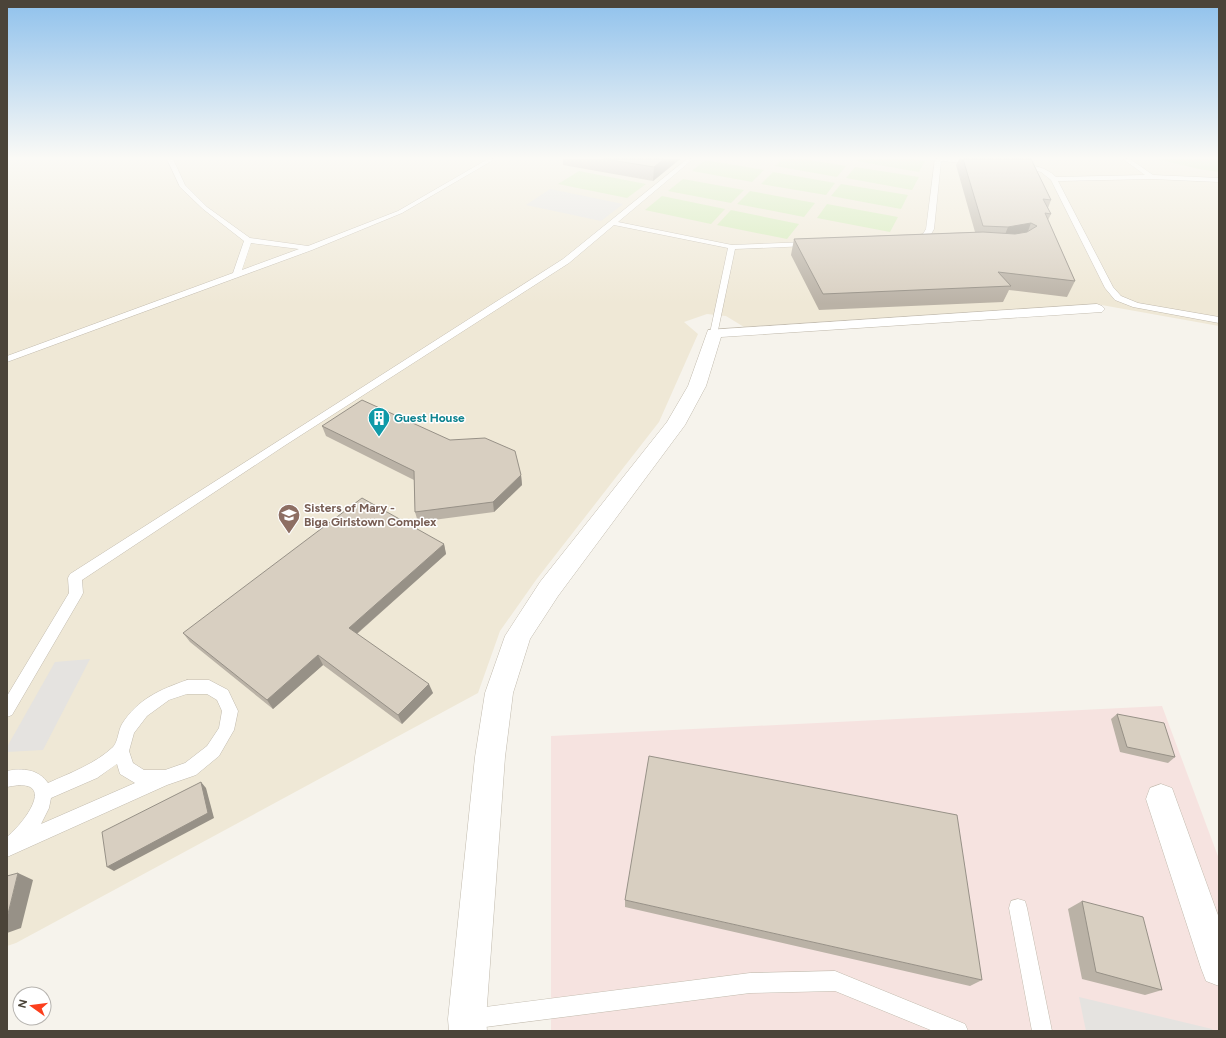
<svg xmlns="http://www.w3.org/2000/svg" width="1226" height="1038" font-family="Figtree,sans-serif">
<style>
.education{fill:#efe8d6}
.medical{fill:#f6e3e0}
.green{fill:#d2eab5}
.parking{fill:#e5e3e0}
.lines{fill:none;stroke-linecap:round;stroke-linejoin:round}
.service-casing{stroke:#c2bbae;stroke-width:1}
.minor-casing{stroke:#c2bbae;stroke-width:1}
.service{fill:#fff;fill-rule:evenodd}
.minor{fill:#fff;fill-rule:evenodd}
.wall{fill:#bab2a6}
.shaded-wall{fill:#979187}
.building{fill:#d8cfc1;stroke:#979187}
.labels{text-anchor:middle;stroke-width:3;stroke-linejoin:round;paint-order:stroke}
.culture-label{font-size:12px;font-weight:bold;fill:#0d838f;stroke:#fff;text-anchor:start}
.education-label{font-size:12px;font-weight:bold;fill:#785e54;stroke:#fff;text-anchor:start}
</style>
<rect width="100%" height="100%" fill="#f6f3ec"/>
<!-- education -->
<path class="education" d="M 7,159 L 1219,159 L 1219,326 L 1096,304 L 744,327 L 726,316 L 707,314 L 684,322 L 698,334 L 659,422 L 536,580 L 500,631 L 478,693 L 16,943 L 7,946 Z"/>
<!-- medical -->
<path class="medical" d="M 1162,706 L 1219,859 L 1219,1031 L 551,1031 L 551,736 Z"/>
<!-- green -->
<g class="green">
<path d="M 782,159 L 805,159 L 846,166 L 837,177 L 775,166 Z"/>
<path d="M 858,159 L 914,159 L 925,161 L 919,172 L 856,161 Z"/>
<path d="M 1156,159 L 1219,159 L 1219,172 L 1199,169 Z"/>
<path d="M 705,160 L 764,170 L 752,182 L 692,171 Z"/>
<path d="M 855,167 L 919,177 L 912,190 L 846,178 Z"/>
<path d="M 579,171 L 646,184 L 627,198 L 558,184 Z"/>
<path d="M 773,172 L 835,183 L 826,195 L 761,184 Z"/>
<path d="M 683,179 L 744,190 L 731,203 L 668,191 Z"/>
<path d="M 841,184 L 908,195 L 901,209 L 831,196 Z"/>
<path d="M 750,191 L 815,203 L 804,217 L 737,204 Z"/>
<path d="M 662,196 L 725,209 L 711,224 L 645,210 Z"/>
<path d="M 827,204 L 898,217 L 890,232 L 817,218 Z"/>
<path d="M 731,210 L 799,224 L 787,239 L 717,225 Z"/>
</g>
<!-- parking -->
<g class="parking">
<path d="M 550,189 L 623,204 L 601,221 L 526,205 Z"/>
<path d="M 90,659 L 43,750 L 7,752 L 7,747 L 55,662 Z"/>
<path d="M 1079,997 L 1212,1029 L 1213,1031 L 1086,1031 Z"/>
</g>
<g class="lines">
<!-- service casing -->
<g class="service-casing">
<g id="service">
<path d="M 167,159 L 173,159 L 185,185 L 207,207 L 250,238 L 308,246 L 398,211 L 488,159 L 495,159 L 402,213 L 312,250 L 7,362 L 7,356 L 233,273 L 244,241 L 203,209 L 180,187 ZM 251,243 L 299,249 L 242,270 Z"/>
<path d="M 687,159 L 693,159 L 618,222 L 732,245 L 808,242 L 812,244 L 808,246 L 735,249 L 717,335 L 714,336 L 710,333 L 728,248 L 614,225 L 569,263 L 284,446 L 82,580 L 83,593 L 81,597 L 12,715 L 7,717 L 7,696 L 69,593 L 68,578 L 70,574 L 563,259 Z"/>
<path d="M 935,159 C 945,158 969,157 977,162 L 974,164 L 941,161 L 934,229 L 929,238 L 909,240 L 909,236 L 923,234 L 926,229 Z"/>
<path d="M 1123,159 L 1130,159 L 1153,175 L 1219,178 L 1219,182 L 1152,179 L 1058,181 L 1113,287 L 1121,296 L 1138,303 L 1219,317 L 1219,323 L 1133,307 L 1115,300 L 1105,288 L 1051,180 L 1041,172 L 1017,166 L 1020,164 C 1033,165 1046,167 1056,177 L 1145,175 Z"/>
<path d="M 187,680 L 209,680 L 228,690 L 238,711 L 234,730 L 219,756 L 196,775 L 167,785 L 7,857 L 8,836 C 27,820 58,776 7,787 L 7,771 C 23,768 38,769 48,783 C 70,773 95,764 113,747 C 118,742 118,731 122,724 C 138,699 159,690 187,680 ZM 187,694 L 207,694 L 217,700 L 222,711 L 219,728 L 207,746 L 185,763 L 165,770 L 144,770 L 133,763 L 129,751 L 134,733 L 147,716 L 169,700 ZM 117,764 L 120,774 L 135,783 L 41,824 L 49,808 L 51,798 L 97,778 Z"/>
<path d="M 1018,899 L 1025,901 L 1027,908 L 1052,1031 L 1032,1031 L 1009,908 L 1011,901 Z"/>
<path d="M 835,971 L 965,1024 L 968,1031 L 933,1031 L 835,991 L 750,993 L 470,1029 L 463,1026 L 460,1019 L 463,1012 L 470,1009 L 750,973 Z"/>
</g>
</g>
<!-- minor casing -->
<g class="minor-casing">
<g id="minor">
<path d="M 1097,304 L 1102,306 L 1105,309 L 1102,312 L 721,337 L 706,386 L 685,425 L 558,596 L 530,639 L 513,693 L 505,757 L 486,1019 L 487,1031 L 449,1031 L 448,1019 L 475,757 L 485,693 L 505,636 L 540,582 L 667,422 L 688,386 L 708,330 Z"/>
<path d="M 1161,784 L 1172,788 L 1219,918 L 1219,986 L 1206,981 L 1201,968 L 1146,799 L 1150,788 Z"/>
</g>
</g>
<!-- service -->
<use href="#service" class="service"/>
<!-- minor -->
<use href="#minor" class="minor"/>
</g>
<!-- wall -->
<g class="wall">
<path d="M 563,159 L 680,159 L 653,181 L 563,165 Z"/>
<path d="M 959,159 L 1031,159 L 1051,200 L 1048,208 L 1051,214 L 1048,220 L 1075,281 L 1067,297 L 1009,290 L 1003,302 L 819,310 L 791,255 L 794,239 L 975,232 L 956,165 Z"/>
<path d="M 322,426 L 521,475 L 522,485 L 494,512 L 418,522 L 415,512 L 414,480 L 326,436 Z"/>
<path d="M 444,544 L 446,554 L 357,634 L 433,693 L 402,724 L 323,665 L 273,709 L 190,642 L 183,633 Z"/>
<path d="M 1117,714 L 1175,757 L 1168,763 L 1120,752 L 1111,719 Z"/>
<path d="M 625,900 L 982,980 L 970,986 L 625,907 Z"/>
<path d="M 1082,901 L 1162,990 L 1145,995 L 1082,979 L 1068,909 Z"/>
</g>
<!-- shaded-wall -->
<g class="shaded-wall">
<path d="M 664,159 L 680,159 L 653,181 L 654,167 Z"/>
<path d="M 1031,223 L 1025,239 L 1002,242 L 1008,227 Z"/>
<path d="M 521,475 L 522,485 L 494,512 L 493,502 Z"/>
<path d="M 444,544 L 446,554 L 353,637 L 349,628 Z"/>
<path d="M 318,655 L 323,665 L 273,709 L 267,700 Z"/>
<path d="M 429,684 L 433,693 L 402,724 L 398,715 Z"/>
<path d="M 201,782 L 206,788 L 214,818 L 114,871 L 107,867 Z"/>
<path d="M 18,873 L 33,880 L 21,928 L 7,933 L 7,918 Z"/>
</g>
<!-- building -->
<g class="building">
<path d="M 604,159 L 664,159 L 654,167 Z"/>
<path d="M 963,159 L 1031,159 L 1051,200 L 1043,199 L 1051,214 L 1045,213 L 1075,281 L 998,272 L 1011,286 L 823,294 L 794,239 L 983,232 L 1015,234 L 1027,232 L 1037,226 L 1031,223 L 1008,227 L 983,226 Z"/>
<path d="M 362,400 L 450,440 L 485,438 L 515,451 L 521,475 L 493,502 L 415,512 L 414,471 L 322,426 Z"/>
<path d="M 362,498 L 444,544 L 349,628 L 429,684 L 398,715 L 318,655 L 267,700 L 183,633 Z"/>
<path d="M 1117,714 L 1164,723 L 1175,757 L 1127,747 Z"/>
<path d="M 649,756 L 957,815 L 982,980 L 625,900 Z"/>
<path d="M 201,782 L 208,813 L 107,867 L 102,832 Z"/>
<path d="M 18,873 L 7,918 L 7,876 Z"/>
<path d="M 1082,901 L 1143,917 L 1162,990 L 1096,972 Z"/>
</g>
<!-- sky -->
<linearGradient id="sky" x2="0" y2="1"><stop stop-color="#8fc1ec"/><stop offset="0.52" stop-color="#fbfaf6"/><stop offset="1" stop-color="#fbfaf6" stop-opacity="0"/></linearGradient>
<rect width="1226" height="304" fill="url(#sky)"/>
<!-- icons -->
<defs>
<g id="building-pin" transform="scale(1.15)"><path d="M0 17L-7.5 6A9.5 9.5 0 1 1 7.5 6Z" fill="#0f9aa8" stroke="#fff"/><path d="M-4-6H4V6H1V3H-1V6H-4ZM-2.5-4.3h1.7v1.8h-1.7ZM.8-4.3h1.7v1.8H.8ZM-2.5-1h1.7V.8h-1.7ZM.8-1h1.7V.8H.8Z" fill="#fff"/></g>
<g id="school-pin" transform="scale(1.15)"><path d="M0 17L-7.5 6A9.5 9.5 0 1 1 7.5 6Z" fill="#8d6e63" stroke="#fff"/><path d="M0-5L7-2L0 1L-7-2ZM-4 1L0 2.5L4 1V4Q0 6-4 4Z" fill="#fff"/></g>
</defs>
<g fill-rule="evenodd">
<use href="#building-pin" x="379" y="418"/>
<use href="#school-pin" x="289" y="515"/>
</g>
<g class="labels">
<!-- culture labels -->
<g class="culture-label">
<text x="394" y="422">Guest House</text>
</g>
<!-- education labels -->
<g class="education-label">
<text x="304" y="512">Sisters of Mary -<tspan x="304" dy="14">Biga Girlstown Complex</tspan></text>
</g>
</g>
<!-- border -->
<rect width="1226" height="1038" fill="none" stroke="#4b4439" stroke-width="16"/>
<!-- north arrow -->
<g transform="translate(32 1006) rotate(284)"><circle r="19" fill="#ffffff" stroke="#b7b4b0"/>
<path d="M0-3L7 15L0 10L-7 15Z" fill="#fc3f1d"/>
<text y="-6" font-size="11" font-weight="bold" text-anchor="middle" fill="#4b4439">N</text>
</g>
</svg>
